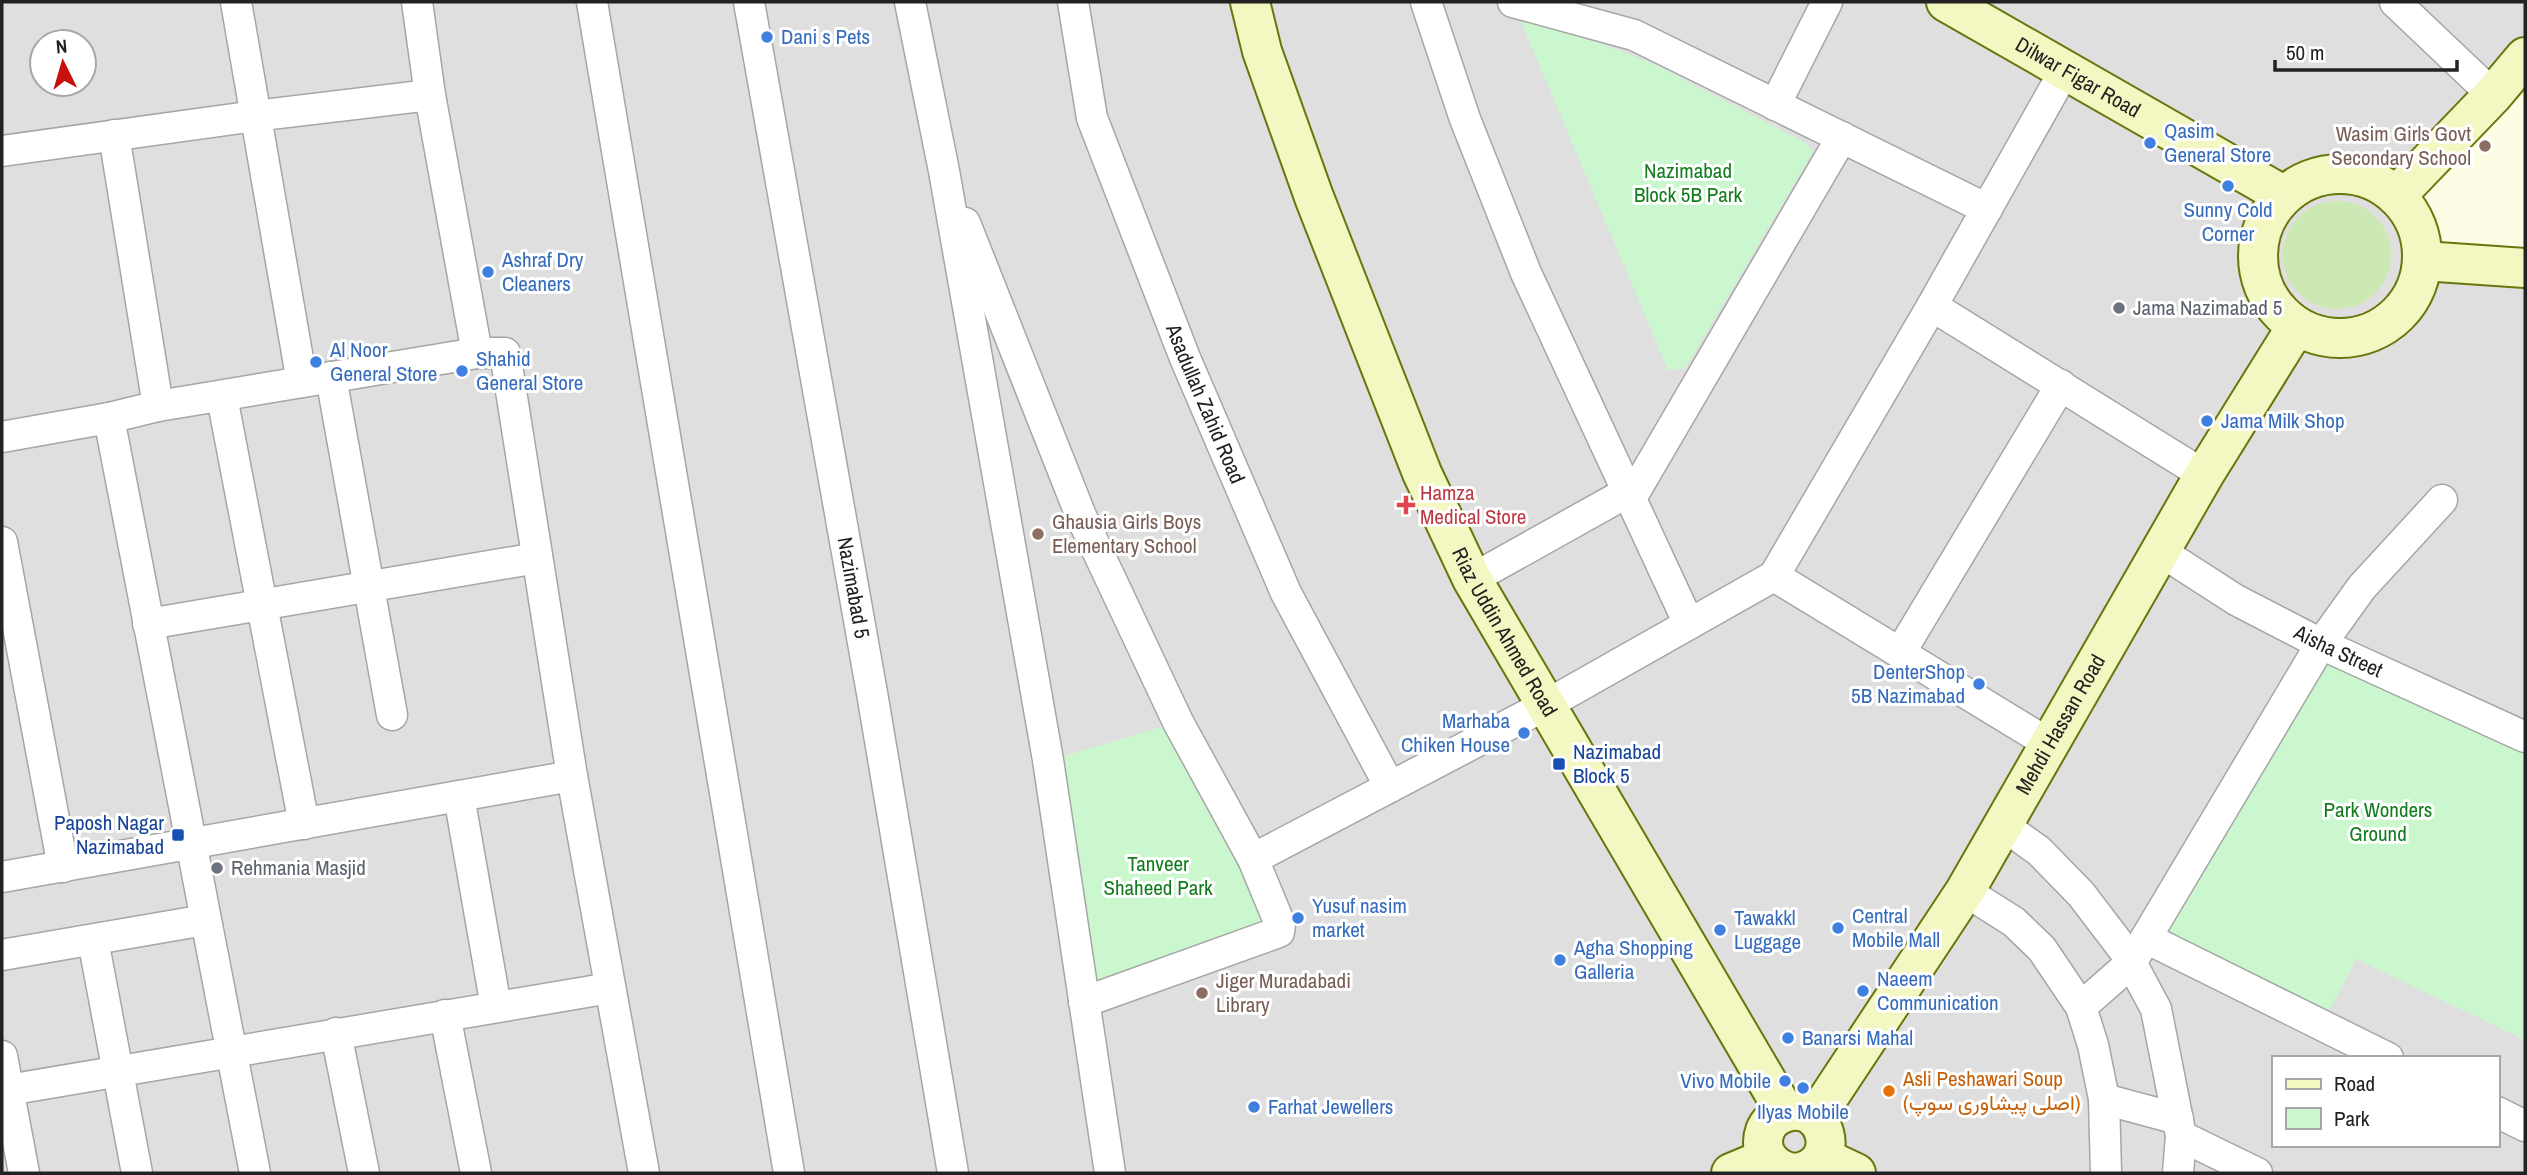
<svg xmlns="http://www.w3.org/2000/svg" width="2527" height="1175" font-family="'Archivo Narrow',Vazirmatn,sans-serif">
<style>
.residential{fill:#e0dfdf;fill-rule:evenodd}
.education{fill:#fdfde6}
.grass{fill:#cce8b3}
.park{fill:#cbf7cf}
.lines{fill:none;stroke-linecap:round;stroke-linejoin:round}
.street-casing{stroke:#a6a6a6;stroke-width:33}
.secondary-casing{stroke:#68760c;stroke-width:42}
.street{stroke:#fff;stroke-width:30}
.secondary{stroke:#f3f7c2;stroke-width:38}
.shop-dot{fill:#3f7fe0;stroke:#fff;stroke-width:2.5}
.education-dot{fill:#8d6e63;stroke:#fff;stroke-width:2.5}
.worship-dot{fill:#6b7280;stroke:#fff;stroke-width:2.5}
.health-dot{fill:#e0444e;stroke:#fff;stroke-width:2.5}
.transit-dot{fill:#1a4fb4;stroke:#fff;stroke-width:2.5}
.food-dot{fill:#e8710a;stroke:#fff;stroke-width:2.5}
.labels{text-anchor:middle;stroke-width:6;stroke-linejoin:round;paint-order:stroke}
.shop-label{font-size:21px;fill:#366cbe;stroke:#fff;text-anchor:start}
.street-label{font-size:21px;fill:#222;stroke:#fff}
.education-label{font-size:21px;fill:#785e54;stroke:#fff;text-anchor:start}
.park-label{font-size:21px;fill:#137d1e;stroke:#fff}
.worship-label{font-size:21px;fill:#5b616d;stroke:#fff;text-anchor:start}
.health-label{font-size:21px;fill:#be3a42;stroke:#fff;text-anchor:start}
.transit-label{font-size:21px;fill:#164399;stroke:#fff;text-anchor:start}
.food-label{font-size:21px;fill:#c56008;stroke:#fff;text-anchor:start}
</style>
<rect width="100%" height="100%" fill="#f1efe9"/>
<!-- residential -->
<path class="residential" d="M 2,2 L 2525,2 L 2525,1173 L 2,1173 ZM 42,42 L 84,42 L 84,84 L 42,84 ZM 2273,1058 L 2497,1058 L 2497,1145 L 2273,1145 Z"/>
<!-- education -->
<path class="education" d="M 2525,57 L 2525,268 L 2423,261 L 2419,233 L 2414,219 L 2396,196 Z"/>
<!-- grass -->
<circle class="grass" cx="2337" cy="255" r="54"/>
<!-- park -->
<g class="park">
<path d="M 1520,19 L 1594,41 L 1656,65 L 1806,143 L 1813,152 L 1685,369 L 1668,370 Z"/>
<path d="M 2321,644 L 2525,737 L 2525,1040 L 2356,959 L 2322,1025 L 2146,938 Z"/>
<path d="M 1178,722 L 1279,932 L 1084,1002 L 1048,761 Z"/>
</g>
<g class="lines">
<!-- street casing -->
<g class="street-casing">
<g id="street">
<path d="M 236,2 L 302,382"/>
<path d="M 417,2 L 430,95 L 477,353"/>
<path d="M 592,2 L 789,1173"/>
<path id="s1" d="M 749,2 L 872,693 L 953,1173"/>
<path d="M 910,2 L 944,171 L 1048,760 L 1110,1173"/>
<path id="s2" d="M 1073,2 L 1092,118 L 1185,358 L 1286,593 L 1390,787"/>
<path d="M 1426,2 L 1465,119 L 1526,273 L 1689,624"/>
<path d="M 1513,2 L 1634,35 L 1987,209"/>
<path d="M 2395,2 L 2493,95"/>
<path d="M 1775,105 L 1827,2"/>
<path d="M 114,135 L 158,406"/>
<path d="M 2,151 L 255,116 L 430,95"/>
<path d="M 965,223 L 1081,516 L 1178,722 L 1253,859 L 1280,924 L 1279,932 L 1084,1002"/>
<path d="M 1932,306 L 2204,475"/>
<path d="M 331,377 L 392,715"/>
<path d="M 222,397 L 304,824"/>
<path d="M 109,418 L 255,1173"/>
<path d="M 2,437 L 109,418 L 158,406 L 477,353 L 505,353 L 572,776 L 644,1173"/>
<path d="M 1630,500 L 1842,137"/>
<path d="M 2,542 L 63,867"/>
<path id="s3" d="M 2160,551 L 2236,600 L 2321,644 L 2525,737"/>
<path d="M 1774,576 L 1932,306 L 2065,70"/>
<path d="M 1472,579 L 1626,493"/>
<path d="M 148,624 L 537,558"/>
<path d="M 1900,653 L 2061,385"/>
<path d="M 459,796 L 496,1007"/>
<path d="M 2003,825 L 2039,851 L 2081,894 L 2126,953 L 2156,1009 L 2181,1136 L 2178,1173"/>
<path d="M 1253,859 L 1546,705 L 1774,576 L 2048,743"/>
<path d="M 2,877 L 572,776"/>
<path d="M 1965,891 L 2014,922 L 2042,949 L 2081,1007 L 2093,1045 L 2104,1099 L 2106,1173"/>
<path d="M 2146,938 L 2388,1058"/>
<path d="M 93,940 L 137,1173"/>
<path d="M 2,955 L 205,920"/>
<path d="M 2081,1007 L 2131,963 L 2321,644 L 2362,587 L 2442,500"/>
<path d="M 445,1015 L 476,1173"/>
<path d="M 336,1033 L 364,1173"/>
<path d="M 2,1056 L 24,1173"/>
<path d="M 2,1091 L 610,988"/>
<path d="M 2104,1099 L 2178,1119"/>
<path d="M 2497,1112 L 2525,1126"/>
<path d="M 2181,1136 L 2257,1173"/>
</g>
</g>
<!-- secondary casing -->
<g class="secondary-casing">
<g id="secondary">
<path id="s4" d="M 1250,2 L 1262,51 L 1314,197 L 1422,473 L 1472,579 L 1785,1112"/>
<path id="s5" d="M 1946,2 L 2283,195"/>
<circle cx="2340" cy="256" r="82"/>
<path d="M 2396,196 L 2493,95 L 2525,57"/>
<path d="M 2423,261 L 2525,268"/>
<path id="s6" d="M 1815,1118 L 1965,891 L 2204,475 L 2296,327"/>
<path d="M 1822,1157 L 1856,1173"/>
<path d="M 1731,1173 L 1767,1158"/>
<path d="M 1794,1173 C 1774,1170 1757,1153 1765,1131 C 1768,1123 1775,1116 1784,1113 C 1826,1098 1846,1165 1796,1173"/>
</g>
</g>
<!-- street -->
<use href="#street" class="street"/>
<!-- secondary -->
<use href="#secondary" class="secondary"/>
</g>
<!-- markers -->
<g class="shop-dot">
<circle cx="767" cy="37" r="7"/>
<circle cx="2150" cy="143" r="7"/>
<circle cx="2228" cy="186" r="7"/>
<circle cx="488" cy="272" r="7"/>
<circle cx="316" cy="362" r="7"/>
<circle cx="462" cy="371" r="7"/>
<circle cx="2207" cy="421" r="7"/>
<circle cx="1979" cy="684" r="7"/>
<circle cx="1524" cy="733" r="7"/>
<circle cx="1298" cy="918" r="7"/>
<circle cx="1838" cy="928" r="7"/>
<circle cx="1720" cy="930" r="7"/>
<circle cx="1560" cy="960" r="7"/>
<circle cx="1863" cy="991" r="7"/>
<circle cx="1788" cy="1038" r="7"/>
<circle cx="1785" cy="1081" r="7"/>
<circle cx="1803" cy="1088" r="7"/>
<circle cx="1254" cy="1107" r="7"/>
</g>
<g class="education-dot">
<circle cx="2485" cy="146" r="7"/>
<circle cx="1038" cy="534" r="7"/>
<circle cx="1202" cy="993" r="7"/>
</g>
<g class="worship-dot">
<circle cx="2119" cy="308" r="7"/>
<circle cx="217" cy="868" r="7"/>
</g>
<path class="health-dot" d="M1402.5 494.5h7v7h7v7h-7v7h-7v-7h-7v-7h7z"/>
<g class="transit-dot">
<rect x="1552" y="757" width="14" height="14" rx="3.5"/>
<rect x="171" y="828" width="14" height="14" rx="3.5"/>
</g>
<circle class="food-dot" cx="1889" cy="1091" r="7"/>
<g class="labels">
<!-- shop labels -->
<g class="shop-label">
<text x="781" y="44">Dani s Pets</text>
<text x="2164" y="138">Qasim<tspan x="2164" dy="24">General Store</tspan></text>
<text x="2228" y="217" text-anchor="middle">Sunny Cold<tspan x="2228" dy="24">Corner</tspan></text>
<text x="502" y="267">Ashraf Dry<tspan x="502" dy="24">Cleaners</tspan></text>
<text x="330" y="357">Al Noor<tspan x="330" dy="24">General Store</tspan></text>
<text x="476" y="366">Shahid<tspan x="476" dy="24">General Store</tspan></text>
<text x="2221" y="428">Jama Milk Shop</text>
<text x="1965" y="679" text-anchor="end">DenterShop<tspan x="1965" dy="24">5B Nazimabad</tspan></text>
<text x="1510" y="728" text-anchor="end">Marhaba<tspan x="1510" dy="24">Chiken House</tspan></text>
<text x="1312" y="913">Yusuf nasim<tspan x="1312" dy="24">market</tspan></text>
<text x="1852" y="923">Central<tspan x="1852" dy="24">Mobile Mall</tspan></text>
<text x="1734" y="925">Tawakkl<tspan x="1734" dy="24">Luggage</tspan></text>
<text x="1574" y="955">Agha Shopping<tspan x="1574" dy="24">Galleria</tspan></text>
<text x="1877" y="986">Naeem<tspan x="1877" dy="24">Communication</tspan></text>
<text x="1802" y="1045">Banarsi Mahal</text>
<text x="1771" y="1088" text-anchor="end">Vivo Mobile</text>
<text x="1268" y="1114">Farhat Jewellers</text>
<text x="1803" y="1119" text-anchor="middle">Ilyas Mobile</text>
</g>
<!-- street labels -->
<g class="street-label">
<text dy="7" stroke="none"><textPath href="#s5" startOffset="152">Dilwar Figar Road</textPath></text>
<text dy="7" stroke="none"><textPath href="#s2" startOffset="425">Asadullah Zahid Road</textPath></text>
<text dy="7" stroke="none"><textPath href="#s1" startOffset="595">Nazimabad 5</textPath></text>
<text dy="7" stroke="none"><textPath href="#s4" startOffset="681">Riaz Uddin Ahmed Road</textPath></text>
<text dy="7" stroke="none"><textPath href="#s3" startOffset="205">Aisha Street</textPath></text>
<text dy="7" stroke="none"><textPath href="#s6" startOffset="464">Mehdi Hassan Road</textPath></text>
</g>
<!-- education labels -->
<g class="education-label">
<text x="2471" y="141" text-anchor="end">Wasim Girls Govt<tspan x="2471" dy="24">Secondary School</tspan></text>
<text x="1052" y="529">Ghausia Girls Boys<tspan x="1052" dy="24">Elementary School</tspan></text>
<text x="1216" y="988">Jiger Muradabadi<tspan x="1216" dy="24">Library</tspan></text>
</g>
<!-- park labels -->
<g class="park-label">
<text x="1688" y="178">Nazimabad<tspan x="1688" dy="24">Block 5B Park</tspan></text>
<text x="2378" y="817">Park Wonders<tspan x="2378" dy="24">Ground</tspan></text>
<text x="1158" y="871">Tanveer<tspan x="1158" dy="24">Shaheed Park</tspan></text>
</g>
<!-- worship labels -->
<g class="worship-label">
<text x="2133" y="315">Jama Nazimabad 5</text>
<text x="231" y="875">Rehmania Masjid</text>
</g>
<!-- health labels -->
<g class="health-label">
<text x="1420" y="500">Hamza<tspan x="1420" dy="24">Medical Store</tspan></text>
</g>
<!-- transit labels -->
<g class="transit-label">
<text x="1573" y="759">Nazimabad<tspan x="1573" dy="24">Block 5</tspan></text>
<text x="164" y="830" text-anchor="end">Paposh Nagar<tspan x="164" dy="24">Nazimabad</tspan></text>
</g>
<!-- food labels -->
<g class="food-label">
<text x="1903" y="1086">Asli Peshawari Soup<tspan x="1903" dy="24">(اصلی پیشاوری سوپ)</tspan></text>
</g>
</g>
<!-- border -->
<rect width="2527" height="1175" fill="none" stroke="#222222" stroke-width="7"/>
<!-- legend -->
<rect x="2272" y="1056" width="228" height="91" fill="#ffffff" stroke="#a7a7a7" stroke-width="2"/>
<rect x="2286" y="1079" width="35" height="10" fill="#f3f7c2" stroke="#a7a7a7" stroke-width="2"/>
<text x="2334" y="1091" font-size="21" fill="#222222">Road</text>
<rect x="2286" y="1108" width="35" height="21" fill="#cbf7cf" stroke="#a7a7a7" stroke-width="2"/>
<text x="2334" y="1126" font-size="21" fill="#222222">Park</text>
<!-- north arrow -->
<g transform="translate(63 63) rotate(355)"><circle r="33" fill="#ffffff" stroke="#a7a7a7" stroke-width="2"/>
<path d="M0-5L12 26L0 18L-12 26Z" fill="#c7110c"/>
<text y="-10" font-size="19" font-weight="bold" text-anchor="middle" fill="#222222">N</text>
</g>
<!-- scale -->
<path d="M2275 60v10h182v-10" fill="none" stroke="#222222" stroke-width="3.5"/>
<text x="2286" y="60" font-size="21" fill="#222222" stroke="#ffffff" stroke-width="5" paint-order="stroke">50 m</text>
</svg>
